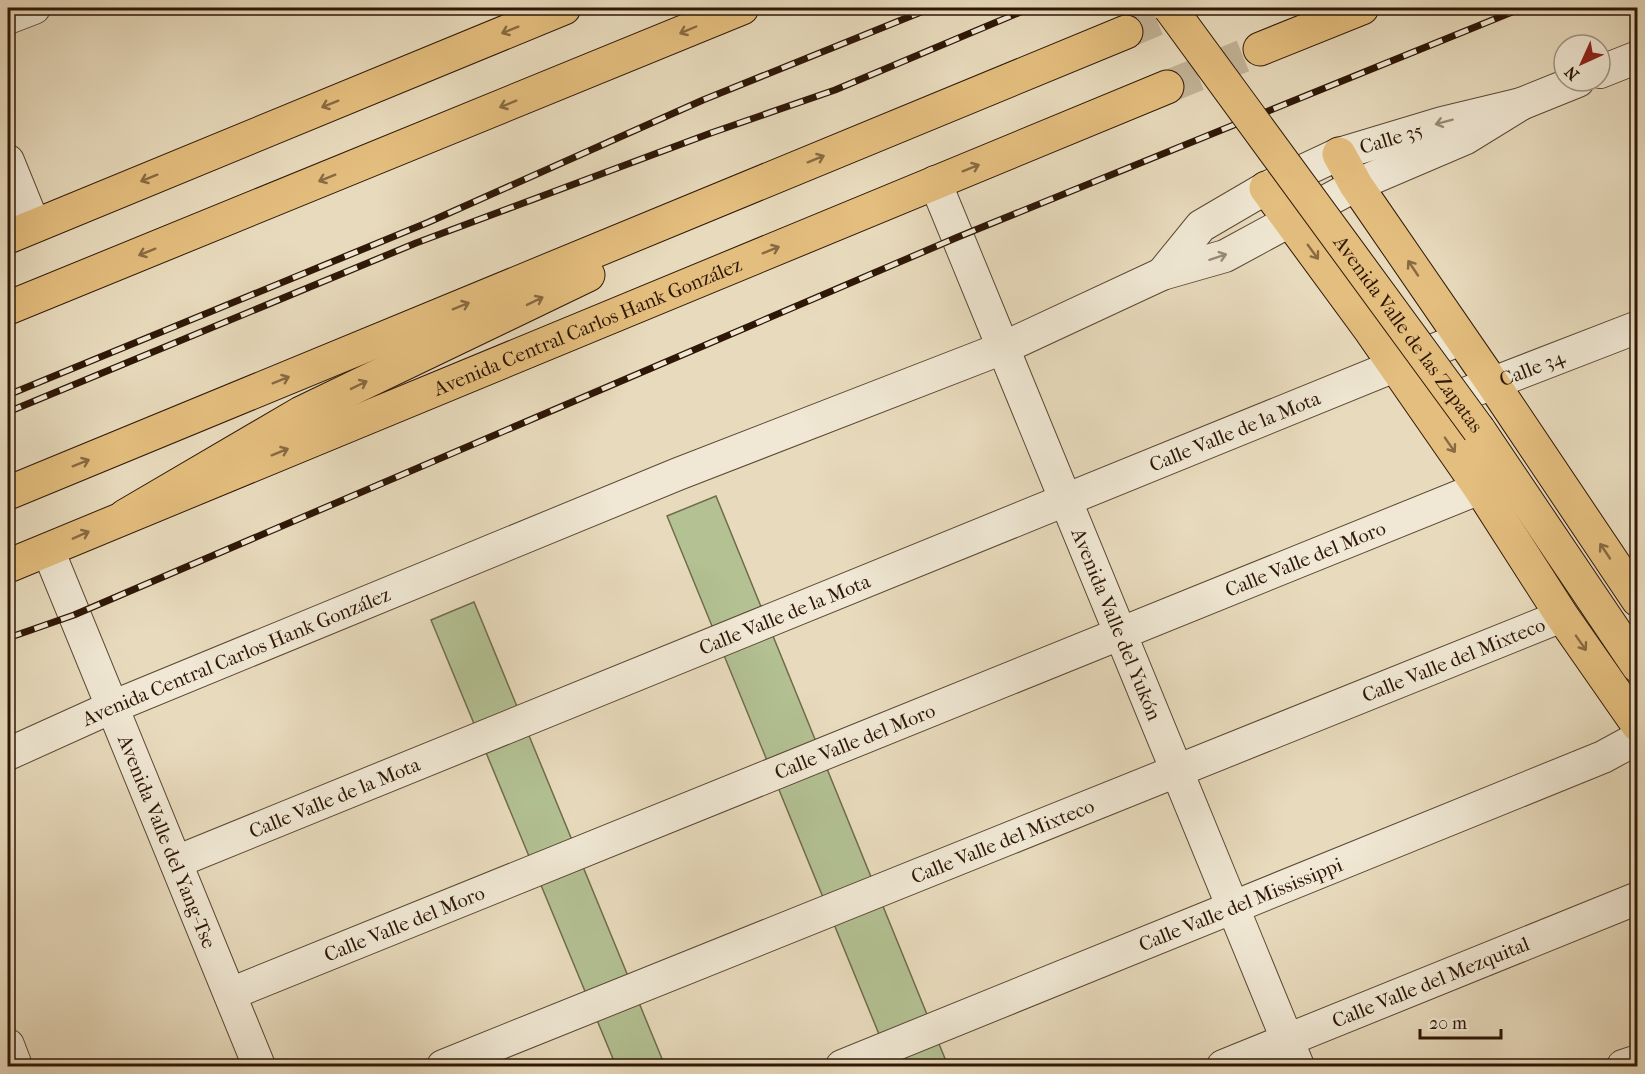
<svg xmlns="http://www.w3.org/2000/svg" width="1645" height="1074" font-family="'IM FELL French Canon',serif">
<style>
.green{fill:#b3c193;stroke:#706c4c;stroke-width:1.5}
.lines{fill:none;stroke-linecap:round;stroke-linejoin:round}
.major-tunnel{stroke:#c3b498;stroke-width:33;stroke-dasharray:33 16;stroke-linecap:butt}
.highway-tunnel{stroke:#c3b498;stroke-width:33;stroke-dasharray:33 16;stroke-linecap:butt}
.minor-casing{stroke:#5c4834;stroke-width:34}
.major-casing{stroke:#2e1706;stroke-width:35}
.highway-casing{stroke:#2e1706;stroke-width:35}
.minor{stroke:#f0e8d4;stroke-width:32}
.major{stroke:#e4be7e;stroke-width:33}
.highway{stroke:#e4be7e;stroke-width:33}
.rail-casing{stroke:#2e1706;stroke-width:7}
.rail{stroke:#f0e8d4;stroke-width:4.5;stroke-dasharray:14;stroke-linecap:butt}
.major-bridge-casing{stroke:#2e1706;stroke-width:35;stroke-linecap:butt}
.major-bridge{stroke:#e4be7e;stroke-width:33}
.oneway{stroke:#896a42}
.oneway2{stroke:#998a77}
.labels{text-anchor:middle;stroke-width:4.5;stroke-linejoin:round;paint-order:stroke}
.street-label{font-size:20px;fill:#2e1706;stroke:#f0e8d4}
</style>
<rect width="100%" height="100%" fill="#e8dbbd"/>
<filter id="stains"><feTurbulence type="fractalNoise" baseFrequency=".00333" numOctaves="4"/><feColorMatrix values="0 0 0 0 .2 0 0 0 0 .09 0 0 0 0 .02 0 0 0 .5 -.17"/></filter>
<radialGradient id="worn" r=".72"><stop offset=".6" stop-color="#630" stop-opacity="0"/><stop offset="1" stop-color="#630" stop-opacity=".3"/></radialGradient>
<!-- green -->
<g class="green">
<path d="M 716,496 L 948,1066 L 892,1066 L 667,516 Z"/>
<path d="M 474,602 L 665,1066 L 616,1066 L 431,620 Z"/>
</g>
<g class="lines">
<!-- major-tunnel -->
<path class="major-tunnel" d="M 1167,87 L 1260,49"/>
<!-- highway-tunnel -->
<path class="highway-tunnel" d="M 1126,32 L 1183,8"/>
<!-- minor casing -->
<g class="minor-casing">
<g id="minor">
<path d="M 8,18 L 34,8"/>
<path d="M 1600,72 L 1638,57"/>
<path d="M 8,161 L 34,225"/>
<path id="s1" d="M 935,182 L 1298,1066"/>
<path id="s2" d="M 1162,274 L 1201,226 L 1266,188 L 1339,154 L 1442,123 L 1521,104 L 1578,81"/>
<path id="s3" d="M 1431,407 L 1638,327"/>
<path id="s4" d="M 48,550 L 259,1066"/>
<path id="s5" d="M 8,754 L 112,707 L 678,474 L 1003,348 L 1162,274 L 1225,256 L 1356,185 L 1466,138 L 1521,104"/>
<path id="s6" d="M 176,862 L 1461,339"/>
<path id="s7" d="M 230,994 L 1480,488"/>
<path d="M 8,1045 L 16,1066"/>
<path id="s8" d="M 443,1066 L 1562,616"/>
<path id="s9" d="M 842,1066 L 1603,757 L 1638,738"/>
<path id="s10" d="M 1223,1066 L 1638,898"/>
<path d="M 1623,1066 L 1638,1061"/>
</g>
</g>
<!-- major casing -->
<g class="major-casing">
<g id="major">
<path d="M 1260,49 L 1362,8"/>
<path d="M 1339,154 L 1356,185 L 1493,384 L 1638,600"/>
<path d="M 1266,188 L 1371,331 L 1480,488 L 1562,616 L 1638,725"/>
<path d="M 8,237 L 564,8"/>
<path d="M 1479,430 L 1638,666"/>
<path id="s11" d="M 8,566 L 1167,87"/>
</g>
</g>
<!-- highway casing -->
<g class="highway-casing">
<g id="highway">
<path d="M 8,308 L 742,8"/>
<path d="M 8,493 L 1126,32"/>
<path d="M 125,516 L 301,413 L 588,275"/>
</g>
</g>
<!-- minor -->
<use href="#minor" class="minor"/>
<!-- major -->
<use href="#major" class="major"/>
<!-- highway -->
<use href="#highway" class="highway"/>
<!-- rail casing -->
<g class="rail-casing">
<g id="rail">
<path d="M 8,395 L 429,222 L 703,100 L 931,8"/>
<path d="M 8,412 L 416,243 L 711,133 L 835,90 L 1030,8"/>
<path d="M 8,638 L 74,615 L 958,237 L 1522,8"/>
</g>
</g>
<!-- rail -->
<use href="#rail" class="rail"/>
<!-- major-bridge casing -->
<g class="major-bridge-casing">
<g id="major-bridge">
<path id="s12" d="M 1170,8 L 1479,430"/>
</g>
</g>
<!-- major-bridge -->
<use href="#major-bridge" class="major-bridge"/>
</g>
<!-- one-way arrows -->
<defs><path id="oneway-shaft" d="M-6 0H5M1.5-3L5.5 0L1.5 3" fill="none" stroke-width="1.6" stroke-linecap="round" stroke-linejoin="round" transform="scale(1.5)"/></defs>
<g class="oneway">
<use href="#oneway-shaft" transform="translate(510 30) rotate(158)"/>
<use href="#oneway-shaft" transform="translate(688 30) rotate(157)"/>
<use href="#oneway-shaft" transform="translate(330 104) rotate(158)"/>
<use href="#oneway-shaft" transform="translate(508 104) rotate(158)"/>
<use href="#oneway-shaft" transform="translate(816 159) rotate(-22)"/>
<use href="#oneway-shaft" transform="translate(971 168) rotate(-22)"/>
<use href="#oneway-shaft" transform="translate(149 178) rotate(158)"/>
<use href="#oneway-shaft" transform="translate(327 178) rotate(158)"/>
<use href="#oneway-shaft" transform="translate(771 250) rotate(-22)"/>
<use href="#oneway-shaft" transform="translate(147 252) rotate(158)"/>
<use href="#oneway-shaft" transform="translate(1313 252) rotate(54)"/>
<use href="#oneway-shaft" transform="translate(1413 268) rotate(-124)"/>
<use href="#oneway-shaft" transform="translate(535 301) rotate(-26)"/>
<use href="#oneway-shaft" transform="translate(461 306) rotate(-22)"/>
<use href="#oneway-shaft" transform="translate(281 380) rotate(-22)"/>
<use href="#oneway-shaft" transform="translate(359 385) rotate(-26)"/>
<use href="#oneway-shaft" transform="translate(1450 445) rotate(55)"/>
<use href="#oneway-shaft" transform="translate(280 452) rotate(-22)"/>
<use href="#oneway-shaft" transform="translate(81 463) rotate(-22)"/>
<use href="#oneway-shaft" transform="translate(81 535) rotate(-24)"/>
<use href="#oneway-shaft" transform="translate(1605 551) rotate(-124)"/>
<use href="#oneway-shaft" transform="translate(1581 643) rotate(55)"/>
</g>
<g class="oneway2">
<use href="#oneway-shaft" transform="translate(1444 122) rotate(165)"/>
<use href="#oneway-shaft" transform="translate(1218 257) rotate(-18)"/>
</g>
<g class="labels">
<!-- street labels -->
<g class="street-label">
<text dy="7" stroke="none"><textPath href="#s2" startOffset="272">Calle 35</textPath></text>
<text dy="7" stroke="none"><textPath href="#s11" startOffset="627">Avenida Central Carlos Hank González</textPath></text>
<text dy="7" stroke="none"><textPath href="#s12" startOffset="404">Avenida Valle de las Zapatas</textPath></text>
<text dy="7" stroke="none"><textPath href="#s3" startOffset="108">Calle 34</textPath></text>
<text dy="7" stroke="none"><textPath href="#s6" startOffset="1143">Calle Valle de la Mota</textPath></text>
<text dy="7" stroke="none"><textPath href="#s7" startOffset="1160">Calle Valle del Moro</textPath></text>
<text dy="7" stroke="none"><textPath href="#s6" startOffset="657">Calle Valle de la Mota</textPath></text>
<text dy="7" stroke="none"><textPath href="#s1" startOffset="478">Avenida Valle del Yukón</textPath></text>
<text dy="7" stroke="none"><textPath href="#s5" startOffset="248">Avenida Central Carlos Hank González</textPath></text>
<text dy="7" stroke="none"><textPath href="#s8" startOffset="1089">Calle Valle del Mixteco</textPath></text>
<text dy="7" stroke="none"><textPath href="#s7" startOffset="674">Calle Valle del Moro</textPath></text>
<text dy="7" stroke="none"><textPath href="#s6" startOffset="171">Calle Valle de la Mota</textPath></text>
<text dy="7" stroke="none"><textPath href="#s8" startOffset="603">Calle Valle del Mixteco</textPath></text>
<text dy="7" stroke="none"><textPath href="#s4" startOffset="315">Avenida Valle del Yang-Tse</textPath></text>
<text dy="7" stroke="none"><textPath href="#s9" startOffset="430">Calle Valle del Mississippi</textPath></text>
<text dy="7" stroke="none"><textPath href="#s7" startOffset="188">Calle Valle del Moro</textPath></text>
<text dy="7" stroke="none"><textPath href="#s10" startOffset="224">Calle Valle del Mezquital</textPath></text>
</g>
</g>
<!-- margin -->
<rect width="1645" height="1074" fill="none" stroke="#e8dbbd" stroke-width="30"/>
<rect x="9" y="9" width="1627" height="1056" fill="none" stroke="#2e1706" stroke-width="3"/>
<rect x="15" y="15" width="1615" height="1044" fill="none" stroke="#2e1706" stroke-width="1.5"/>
<!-- north arrow -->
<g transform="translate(1582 63) rotate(225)"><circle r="28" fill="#f0e8d4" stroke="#a29482" stroke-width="1.5"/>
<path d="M0-4.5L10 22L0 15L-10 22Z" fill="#8f2418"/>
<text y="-9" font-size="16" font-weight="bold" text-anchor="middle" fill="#2e1706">N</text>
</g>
<!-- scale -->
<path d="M1420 1029v9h81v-9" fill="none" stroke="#2e1706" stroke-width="3"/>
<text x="1429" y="1029" font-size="18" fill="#2e1706" stroke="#f0e8d4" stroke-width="4.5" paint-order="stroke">20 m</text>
<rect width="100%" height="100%" filter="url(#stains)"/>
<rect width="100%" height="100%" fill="url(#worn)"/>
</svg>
